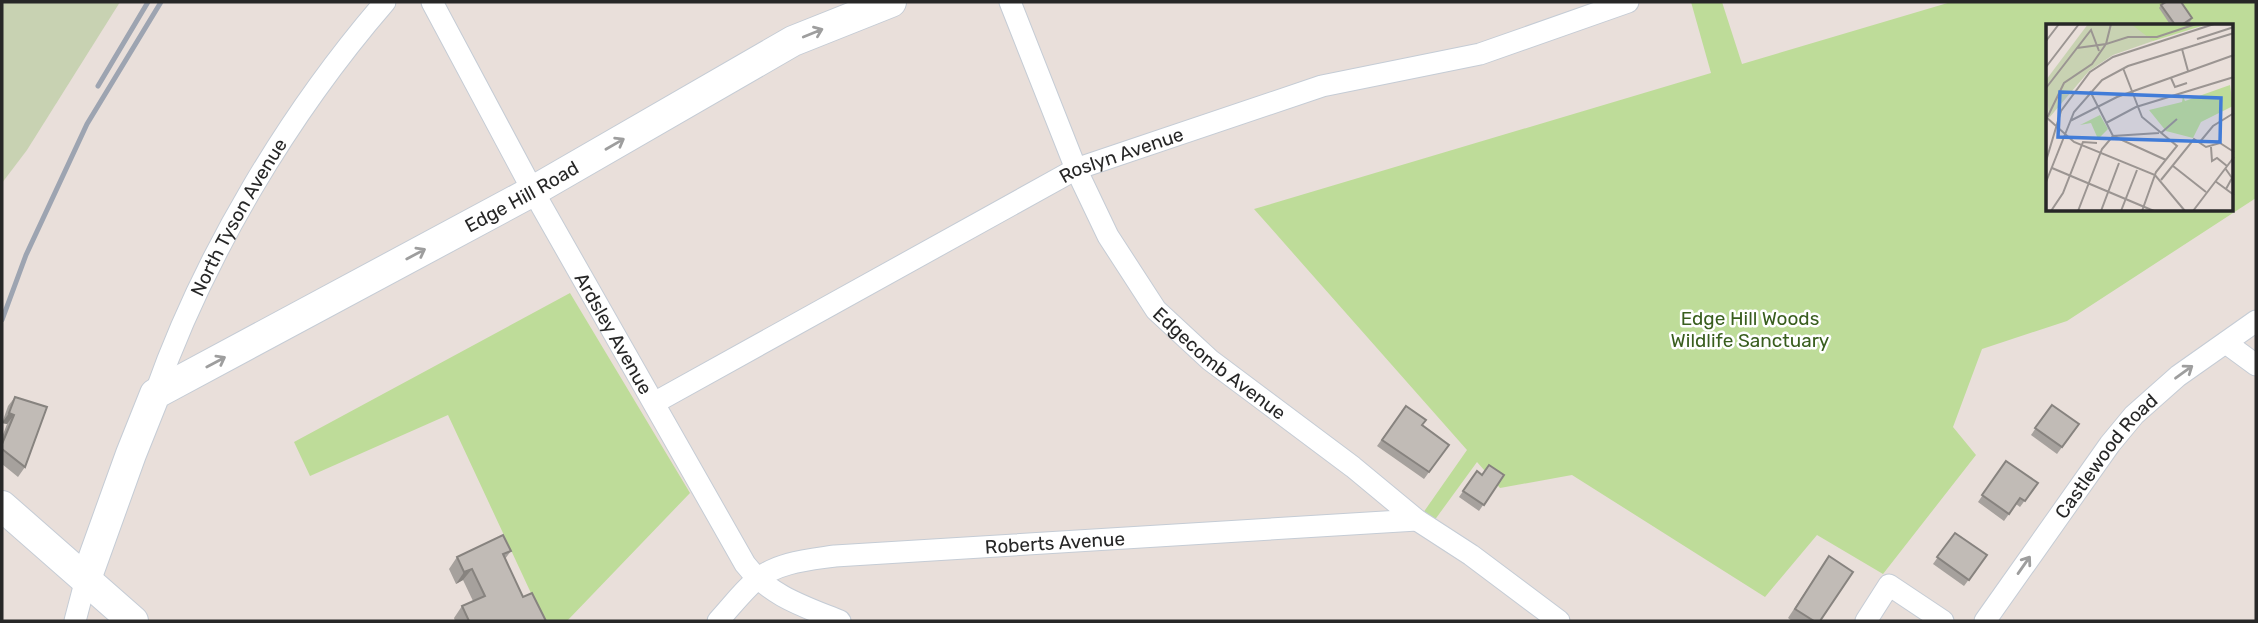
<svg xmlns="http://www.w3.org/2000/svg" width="2258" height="623" font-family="Rubik,sans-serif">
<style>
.green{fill:#bedc99;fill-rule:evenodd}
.cemetery{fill:#c8d2b2}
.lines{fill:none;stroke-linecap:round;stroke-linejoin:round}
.street-casing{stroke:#c5ccd5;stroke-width:23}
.secondary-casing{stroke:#c5ccd5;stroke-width:32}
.street{stroke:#fff;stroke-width:21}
.secondary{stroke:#fff;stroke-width:30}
.rail{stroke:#9da4b1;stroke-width:5}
.wall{fill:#a6a19d}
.shaded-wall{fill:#87837f}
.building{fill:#c1bbb6;stroke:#87837f;stroke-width:2}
.oneway{stroke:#9e9e9e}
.labels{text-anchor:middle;stroke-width:5;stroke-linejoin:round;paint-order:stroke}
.street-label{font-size:19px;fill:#272727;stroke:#fff}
.park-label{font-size:19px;fill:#395e1e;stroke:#fff}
.inset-road{fill:none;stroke:#9b9592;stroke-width:2}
.view{fill:#417cd8;fill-opacity:0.15;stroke:#417cd8;stroke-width:3.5}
.inset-edge{fill:none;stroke:#272727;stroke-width:3.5}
</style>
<rect width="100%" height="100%" fill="#e9dfda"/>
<!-- green -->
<g class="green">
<path d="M 1691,2 L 1722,2 L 1742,64 L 1951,2 L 2256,2 L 2256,198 L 2067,321 L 1982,349 L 1953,427 L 1976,455 L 1883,574 L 1817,535 L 1765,597 L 1572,475 L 1500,488 L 1477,462 L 1434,521 L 1423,513 L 1467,450 L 1254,209 L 1711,73 ZM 2048,26 L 2232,26 L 2232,210 L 2048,210 Z"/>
<path d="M 570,293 L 690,493 L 567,621 L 544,621 L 448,415 L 310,476 L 294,442 Z"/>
</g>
<!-- cemetery -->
<path class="cemetery" d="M 2,2 L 120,2 L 27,150 L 2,183 Z"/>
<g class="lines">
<!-- street casing -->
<g class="street-casing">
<g id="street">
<path id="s1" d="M 432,2 L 533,191 L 745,564 C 770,596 803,606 840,621"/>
<path id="s2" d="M 1010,2 L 1076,169 L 1108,236 L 1156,310 L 1210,360 L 1353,467 L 1417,520 L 1471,555 L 1559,621"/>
<path d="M 2226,343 L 2256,365"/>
<path id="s3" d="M 155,394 C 204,255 289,113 385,2"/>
<path id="s4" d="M 654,403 L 1076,169 L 1322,86 L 1480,54 L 1628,2"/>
<path d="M 75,621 L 86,579"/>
<path id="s5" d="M 718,621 C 730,608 742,592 756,580 C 778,562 808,560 835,556 L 1417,520"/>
<path d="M 1866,621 L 1889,585 L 1943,621"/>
<path id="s6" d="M 1985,621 L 2110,444 L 2134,415 L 2178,376 L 2256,321"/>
</g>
</g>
<!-- secondary casing -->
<g class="secondary-casing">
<g id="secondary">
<path d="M 2,506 L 133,621"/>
<path id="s7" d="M 86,579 L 131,454 L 155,394 L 533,191 L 793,41 L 891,2"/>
</g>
</g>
<!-- street -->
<use href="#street" class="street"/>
<!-- secondary -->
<use href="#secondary" class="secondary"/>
<!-- rail -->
<g class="rail">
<path d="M 98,86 L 148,2"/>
<path d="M 2,320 L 26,255 L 87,124 L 161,2"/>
</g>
</g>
<!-- wall -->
<g class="wall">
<path d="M 2161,5 L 2192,18 L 2190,22 L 2183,26 L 2171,26 L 2159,8 Z"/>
<path d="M 15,397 L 25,467 L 18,477 L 2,464 L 2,437 L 7,424 L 2,423 L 8,406 Z"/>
<path d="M 2052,405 L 2079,424 L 2057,454 L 2031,435 Z"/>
<path d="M 1406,406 L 1422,425 L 1449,445 L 1424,479 L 1377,446 Z"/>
<path d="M 2006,461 L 2038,483 L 2020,507 L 2016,504 L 2004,521 L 1978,502 Z"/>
<path d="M 1477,471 L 1482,475 L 1504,475 L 1479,511 L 1459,497 Z"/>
<path d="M 1955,533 L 1987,555 L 1964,586 L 1933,564 Z"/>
<path d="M 511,551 L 505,559 L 523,597 L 546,621 L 455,621 L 454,618 L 462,606 L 473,601 L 463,580 L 456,584 L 449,569 L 457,557 Z"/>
<path d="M 1829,556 L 1820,621 L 1792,621 L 1788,618 Z"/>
</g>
<!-- shaded-wall -->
<g class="shaded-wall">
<path d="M 9,413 L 14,415 L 7,424 L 2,423 Z"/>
<path d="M 472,569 L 463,580 L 456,584 L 464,572 Z"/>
</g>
<!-- building -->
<g class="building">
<path d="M 2166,2 L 2181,2 L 2192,18 L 2180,26 L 2176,26 L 2161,5 Z"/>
<path d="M 15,397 L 47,407 L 25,467 L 2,449 L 2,444 L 14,415 L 9,413 Z"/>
<path d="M 2052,405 L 2079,424 L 2062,447 L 2035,428 Z"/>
<path d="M 1406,406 L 1426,420 L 1422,425 L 1449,445 L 1429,472 L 1382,440 Z"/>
<path d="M 2006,461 L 2038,483 L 2025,501 L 2020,498 L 2009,514 L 1982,495 Z"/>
<path d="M 1489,465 L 1504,475 L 1484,505 L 1463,491 L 1477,471 L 1482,475 Z"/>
<path d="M 1955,533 L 1987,555 L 1969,580 L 1937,557 Z"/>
<path d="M 503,535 L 511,551 L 503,554 L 523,597 L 532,593 L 546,621 L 469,621 L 462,606 L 485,596 L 472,569 L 464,572 L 457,557 Z"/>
<path d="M 1829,556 L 1853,572 L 1820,621 L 1814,621 L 1795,609 Z"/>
</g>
<!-- one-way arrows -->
<defs><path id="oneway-shaft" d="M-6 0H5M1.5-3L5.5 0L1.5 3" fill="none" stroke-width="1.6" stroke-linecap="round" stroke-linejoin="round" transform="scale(1.75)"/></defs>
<g class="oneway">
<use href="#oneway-shaft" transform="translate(813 33) rotate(-22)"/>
<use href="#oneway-shaft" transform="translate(615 144) rotate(-30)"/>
<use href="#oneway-shaft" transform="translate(416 254) rotate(-28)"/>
<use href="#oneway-shaft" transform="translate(216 362) rotate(-28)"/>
<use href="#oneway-shaft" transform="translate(2184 372) rotate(-36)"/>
<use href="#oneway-shaft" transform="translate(2024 565) rotate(-55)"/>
</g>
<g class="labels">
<!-- street labels -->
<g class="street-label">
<text dy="7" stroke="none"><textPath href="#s4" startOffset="530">Roslyn Avenue</textPath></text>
<text dy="7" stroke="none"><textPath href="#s7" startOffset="614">Edge Hill Road</textPath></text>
<text dy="7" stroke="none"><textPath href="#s3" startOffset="196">North Tyson Avenue</textPath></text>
<text dy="7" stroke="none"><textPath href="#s1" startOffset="378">Ardsley Avenue</textPath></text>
<text dy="7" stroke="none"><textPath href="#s2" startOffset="425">Edgecomb Avenue</textPath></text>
<text dy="7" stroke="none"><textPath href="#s6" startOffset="205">Castlewood Road</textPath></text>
<text dy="7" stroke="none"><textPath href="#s5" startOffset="360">Roberts Avenue</textPath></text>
</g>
<!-- park labels -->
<g class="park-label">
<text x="1750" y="325">Edge Hill Woods<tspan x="1750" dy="22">Wildlife Sanctuary</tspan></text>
</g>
</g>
<!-- overview -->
<g transform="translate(2046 24)">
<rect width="187" height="187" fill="#e9dfda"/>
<path d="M 68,0 L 162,0 L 107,17 ZM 184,61 L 187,82 L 155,98 L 147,114 L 120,107 L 103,86 L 136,78 L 137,72 L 139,77 ZM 54,91 L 62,105 L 52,115 L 45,99 L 34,101 Z" fill="#bedc99"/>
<path d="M 42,0 L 85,0 L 107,17 L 67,31 L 43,47 L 3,94 L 0,56 Z" fill="#c8d2b2"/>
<path class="inset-road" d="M 151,15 L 188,3M 0,17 L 13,0M 31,24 L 60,20 L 65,0M 136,25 L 142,47M 0,43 L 33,0M 77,44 L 96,93 L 131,122 L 110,148 L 96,187M 125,54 L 129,63 L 141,59M 0,64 L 45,6 L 53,27M 44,67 L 67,112 L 120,136M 0,93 L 28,118 L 109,151 L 139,187M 1,94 L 18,59 L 46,40 L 60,20 L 82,13 L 111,13 L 150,0M 24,97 L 71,73 L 188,31M 60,99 L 90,83 L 188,53M 115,109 L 131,95M 153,119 L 167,102 L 188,89M 165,123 L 166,137 L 171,134 L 181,142M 0,137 L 15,87 L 44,48 L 67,33 L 168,0M 127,142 L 160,168M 6,144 L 108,187M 179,144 L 186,154 L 180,165M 115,156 L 148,115 L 160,123 L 174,119 L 188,128M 169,157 L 188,171M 0,158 L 28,88 L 56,56 L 82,42 L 188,9M 5,187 L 17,169 L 37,118 L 51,119M 32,187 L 56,125 L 67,112 L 113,109M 55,187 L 73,139M 75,187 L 91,146M 147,187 L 188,133"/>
<path class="view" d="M 14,68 L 175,74 L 174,118 L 12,113 Z"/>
<rect width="187" height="187" class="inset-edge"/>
</g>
<!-- border -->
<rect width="2258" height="623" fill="none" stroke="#272727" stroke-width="7"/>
</svg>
